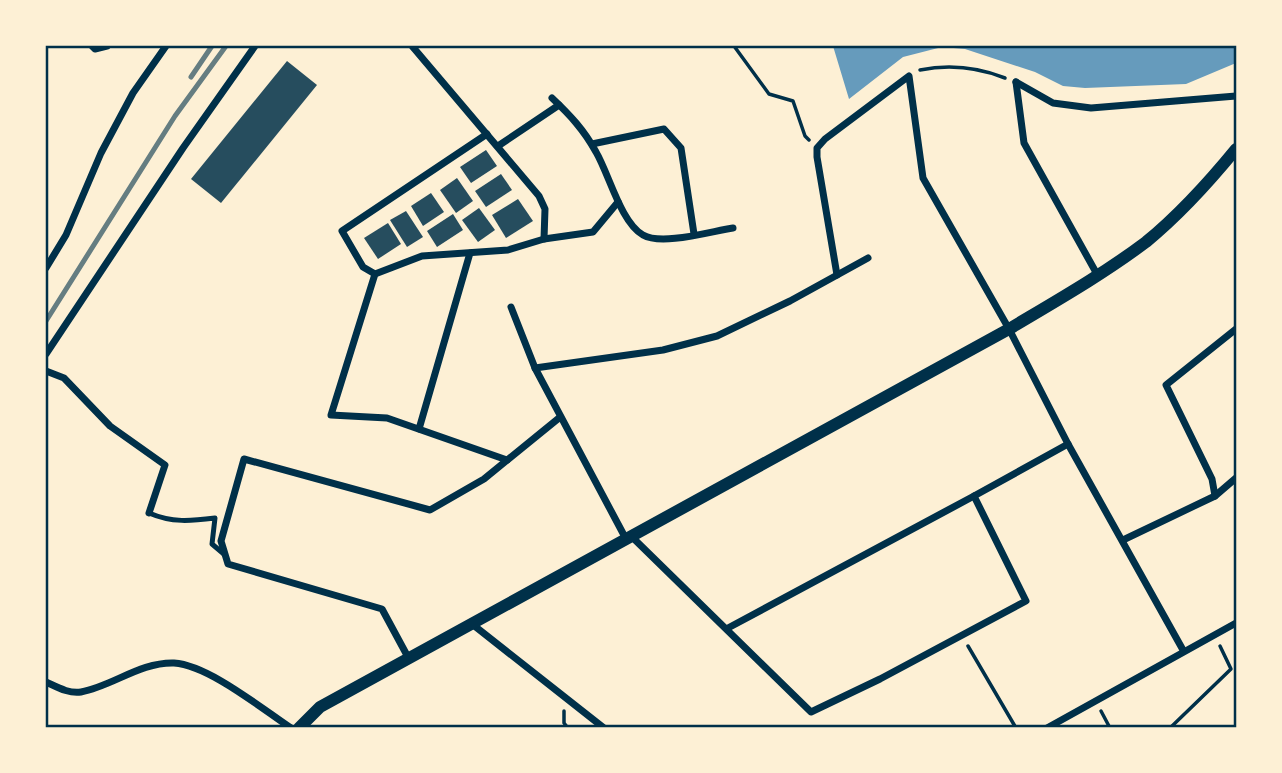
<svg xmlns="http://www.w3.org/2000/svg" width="1282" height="773" font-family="Roboto,sans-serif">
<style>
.water{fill:#669bbc}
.building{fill:#264d5e}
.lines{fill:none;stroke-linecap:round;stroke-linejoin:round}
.path{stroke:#003049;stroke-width:3.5}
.service{stroke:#003049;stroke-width:5}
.minor{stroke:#003049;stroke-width:7}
.tertiary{stroke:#003049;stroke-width:12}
.rail{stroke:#657d81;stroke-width:5}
.neatline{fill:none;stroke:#003049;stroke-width:2.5}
</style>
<rect width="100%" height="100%" fill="#fdf0d5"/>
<!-- water -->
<path class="water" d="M 833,46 L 1236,46 L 1236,63 L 1186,84 L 1085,88 L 1063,86 L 1035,72 L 965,49 L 942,47 L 903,57 L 849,99 Z"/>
<!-- building -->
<g class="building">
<path d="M 287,61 L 317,85 L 221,203 L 191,179 Z"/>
<path d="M 486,150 L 497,166 L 471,183 L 460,167 Z"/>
<path d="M 501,174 L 512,190 L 486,207 L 475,191 Z"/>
<path d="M 457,178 L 473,201 L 456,213 L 440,190 Z"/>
<path d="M 431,193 L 444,212 L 423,226 L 411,206 Z"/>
<path d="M 518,199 L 533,221 L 506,238 L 492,215 Z"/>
<path d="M 479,208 L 495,230 L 478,242 L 462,220 Z"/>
<path d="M 406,211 L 423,237 L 407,247 L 390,220 Z"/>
<path d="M 453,214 L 463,230 L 437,247 L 427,231 Z"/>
<path d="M 388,223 L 401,244 L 378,259 L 364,238 Z"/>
</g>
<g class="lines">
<!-- path -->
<g class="path">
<path d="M 734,46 L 769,94 L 793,101 L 805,136 L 809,140"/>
<path d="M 920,70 C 950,64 977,67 1005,78"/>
<path d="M 968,646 L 1016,728"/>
<path d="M 564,711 L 564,723 L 568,728"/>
<path d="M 1101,711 L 1110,728"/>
<path d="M 1170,728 L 1231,669 L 1220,646"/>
</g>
<!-- service -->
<path class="service" d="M 149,513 C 172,523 191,521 215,518 L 212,544 L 225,555"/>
<!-- minor -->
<g class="minor">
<path d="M 92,46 L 95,49 L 107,46"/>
<path d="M 412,46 L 539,196 L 545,209 L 544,239"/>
<path d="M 1016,82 L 1053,103 L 1091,108 L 1236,96"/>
<path d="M 1016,82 L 1024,143 L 1098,276"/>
<path d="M 552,98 C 570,115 584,130 596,152 C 609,174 621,223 643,235 C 662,246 712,231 733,228"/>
<path d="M 592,144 L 664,129 L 681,148 L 694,234"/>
<path d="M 498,146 L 559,105"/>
<path d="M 46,268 L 66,235 L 101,153 L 133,93 L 166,46"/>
<path d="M 375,274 L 363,267 L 342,231 L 487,134"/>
<path d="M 837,275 L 817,157 L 817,148 L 825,139 L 909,76 L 923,178 L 1009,329 L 1068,444 L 1183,650"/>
<path d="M 511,307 L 535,368 L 626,539"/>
<path d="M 46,354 L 183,148 L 255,46"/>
<path d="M 535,368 L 663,350 L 717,336 L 790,301 L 868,258"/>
<path d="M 46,371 L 64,378 L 110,426 L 165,465 L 149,513"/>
<path d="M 419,429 L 470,253"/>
<path d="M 507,460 L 387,418 L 331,415 L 375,274 L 422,256 L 508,250 L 544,239 L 593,232 L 618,202"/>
<path d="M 1215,496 L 1236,478"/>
<path d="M 631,536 L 811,712 L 880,679 L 1026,601 L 974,496 L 1068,444"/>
<path d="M 1123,540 L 1215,496 L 1212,479 L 1166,385 L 1236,329"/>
<path d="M 472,624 L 604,728"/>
<path d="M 728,628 L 974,496"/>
<path d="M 409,659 L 382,609 L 228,564 L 221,541 L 244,459 L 430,510 L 484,479 L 559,418"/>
<path d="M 46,682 C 57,687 69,694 81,692 C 113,686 140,662 174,663 C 208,665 261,708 291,728"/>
<path d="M 1047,728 L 1236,623"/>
</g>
<!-- tertiary -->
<path class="tertiary" d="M 299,728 L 320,707 L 1009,329 C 1056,301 1102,275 1146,242 C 1179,215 1209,182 1236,149"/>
<!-- rail -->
<g class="rail">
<path d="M 191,77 L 212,46"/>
<path d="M 46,321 L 175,116 L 226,46"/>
</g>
</g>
<!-- border -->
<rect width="1282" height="773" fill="none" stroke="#fdf0d5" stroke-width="94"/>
<rect x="47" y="47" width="1188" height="679" class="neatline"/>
</svg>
